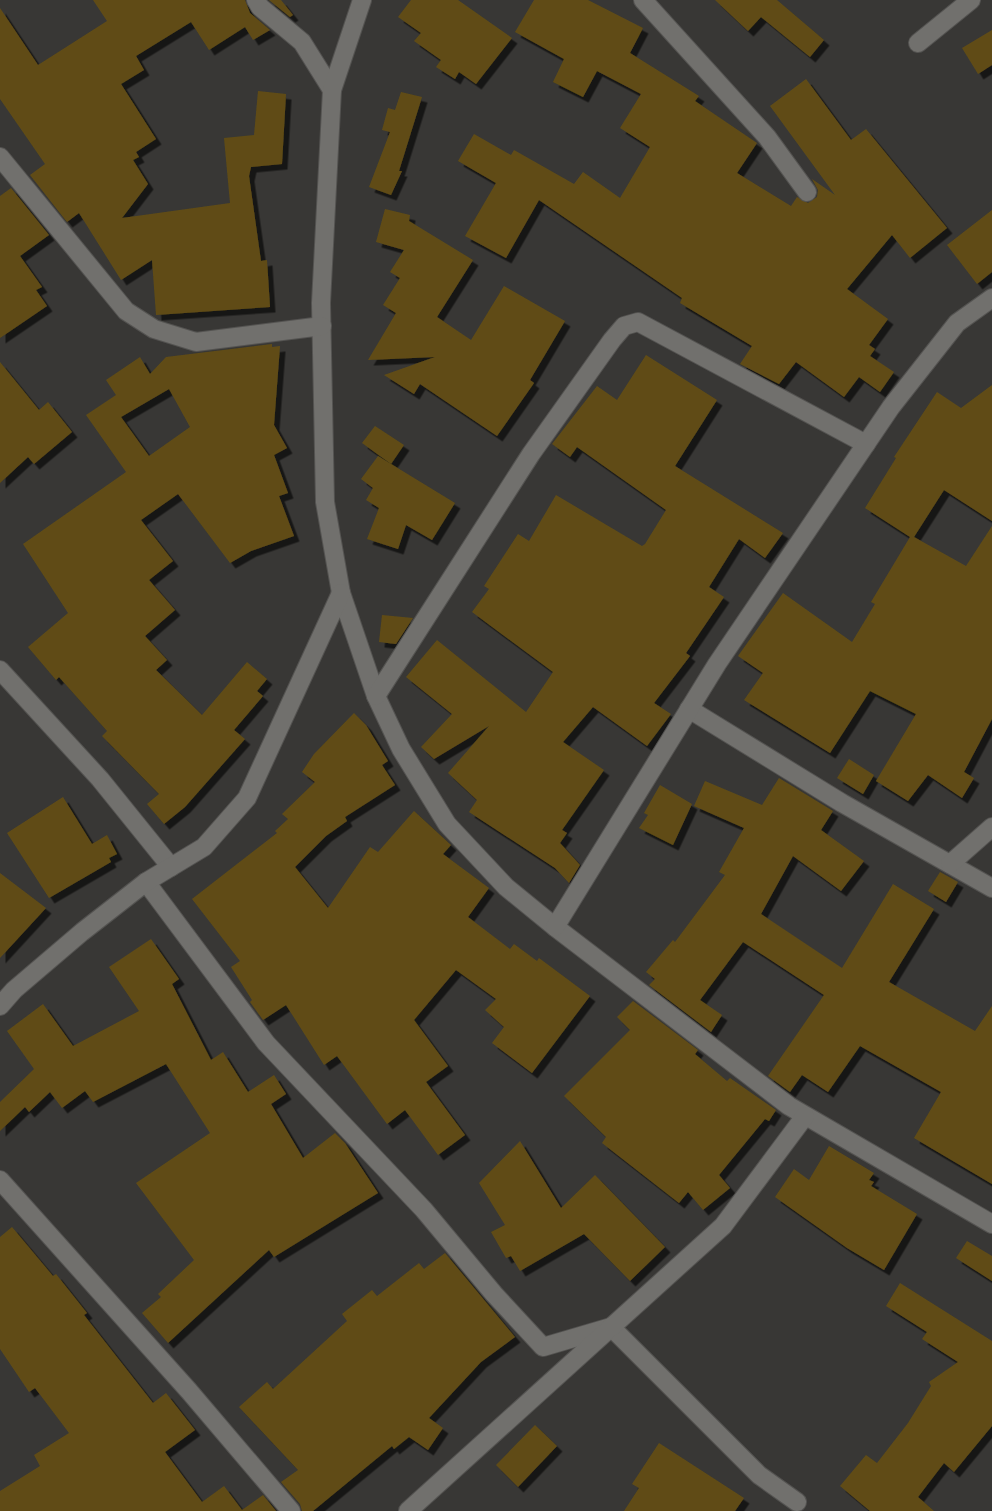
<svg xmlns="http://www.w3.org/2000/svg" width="992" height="1511" font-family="Figtree,sans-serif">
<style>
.building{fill:#604c15;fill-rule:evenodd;filter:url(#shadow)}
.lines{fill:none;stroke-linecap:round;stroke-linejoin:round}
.minor-casing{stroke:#545351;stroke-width:20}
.minor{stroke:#71706d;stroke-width:18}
</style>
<defs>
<filter id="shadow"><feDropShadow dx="5.5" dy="5.5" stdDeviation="0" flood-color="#0009"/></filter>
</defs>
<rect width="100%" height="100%" fill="#383735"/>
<!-- building -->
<g class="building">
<path d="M 93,0 L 245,0 L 250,13 L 270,30 L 253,40 L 245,27 L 209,50 L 191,22 L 136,56 L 144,70 L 121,84 L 156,139 L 136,152 L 139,157 L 133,160 L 148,184 L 122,218 L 230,203 L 224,138 L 254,135 L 258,91 L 286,94 L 282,164 L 251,167 L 249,176 L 261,261 L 267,260 L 270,307 L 156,315 L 152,260 L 121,280 L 79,213 L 67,222 L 30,175 L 45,164 L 0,99 L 0,8 L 38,65 L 107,21 Z"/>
<path d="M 269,0 L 281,0 L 293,15 L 290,17 Z"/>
<path d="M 411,0 L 458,0 L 512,38 L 476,84 L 459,72 L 455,79 L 436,67 L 441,60 L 414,41 L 421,33 L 398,17 Z"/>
<path d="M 534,0 L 588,0 L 643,28 L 630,53 L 699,96 L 695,101 L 757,143 L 737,173 L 791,206 L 797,197 L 808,203 L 817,197 L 818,190 L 812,179 L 835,195 L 770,106 L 806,79 L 851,140 L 866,129 L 947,228 L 910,258 L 892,235 L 847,289 L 888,319 L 869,345 L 875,349 L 870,356 L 894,372 L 880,392 L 859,377 L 844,397 L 796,362 L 779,384 L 740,364 L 752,346 L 680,303 L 682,298 L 539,200 L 506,258 L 465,236 L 496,183 L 458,161 L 474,134 L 511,155 L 514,150 L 574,184 L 583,172 L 620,198 L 650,147 L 620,128 L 641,94 L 597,71 L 583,97 L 553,82 L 564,59 L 515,32 Z"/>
<path d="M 715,0 L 777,0 L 824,40 L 810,57 L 761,17 L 748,31 Z"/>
<path d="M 992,30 L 992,65 L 978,74 L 962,48 Z"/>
<path d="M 401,92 L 422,97 L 399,171 L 402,171 L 391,195 L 369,187 L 390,132 L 382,130 L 388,108 L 395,110 Z"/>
<path d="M 11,188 L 49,235 L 20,256 L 42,287 L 36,290 L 47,306 L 0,338 L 0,196 Z"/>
<path d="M 385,209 L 410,215 L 409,221 L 473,260 L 437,317 L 471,340 L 504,286 L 565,321 L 530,380 L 534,383 L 497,436 L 420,384 L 414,394 L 384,375 L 435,357 L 368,360 L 396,313 L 383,305 L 400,278 L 390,272 L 404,250 L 376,242 Z"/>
<path d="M 992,210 L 992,272 L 977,284 L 947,245 Z"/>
<path d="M 272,344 L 272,347 L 280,346 L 274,425 L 287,448 L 274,455 L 288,493 L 279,496 L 294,536 L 251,551 L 230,563 L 178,494 L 141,520 L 173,561 L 149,580 L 175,610 L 145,636 L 167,660 L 156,670 L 202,715 L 247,662 L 267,679 L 257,691 L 263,696 L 234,730 L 245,739 L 185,807 L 164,824 L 147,804 L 159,794 L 102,736 L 107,731 L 59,677 L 56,680 L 28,647 L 68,613 L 23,544 L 126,472 L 86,415 L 116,395 L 106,380 L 140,357 L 150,374 L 166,357 ZM 169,389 L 190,427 L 149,456 L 121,417 Z"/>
<path d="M 646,355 L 717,400 L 675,466 L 783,533 L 765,558 L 739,539 L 709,587 L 724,597 L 686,653 L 690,656 L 654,703 L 671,714 L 647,746 L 593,707 L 563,742 L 604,770 L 562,830 L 567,833 L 560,843 L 580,865 L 569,883 L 555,868 L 469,812 L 477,800 L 448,773 L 489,726 L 434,759 L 421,747 L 452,714 L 406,677 L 437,640 L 526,712 L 553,672 L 472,612 L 489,589 L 484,586 L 518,534 L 529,541 L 556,495 L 642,546 L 645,544 L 666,510 L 577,447 L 570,457 L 552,444 L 597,386 L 617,400 Z"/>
<path d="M 0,362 L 39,410 L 48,402 L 72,432 L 34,464 L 28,457 L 0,483 Z"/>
<path d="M 992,385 L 992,521 L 944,490 L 914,537 L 966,566 L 992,526 L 992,719 L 964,772 L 974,778 L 962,798 L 928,775 L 908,801 L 876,781 L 916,714 L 870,691 L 830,753 L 744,700 L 763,673 L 738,656 L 783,593 L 852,642 L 875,604 L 871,602 L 910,537 L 865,508 L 896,458 L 894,457 L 937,392 L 961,408 Z"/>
<path d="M 375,426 L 404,445 L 391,464 L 362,443 Z"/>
<path d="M 378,456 L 455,503 L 432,540 L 406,525 L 398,549 L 367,539 L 379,508 L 366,500 L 373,488 L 361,479 Z"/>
<path d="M 382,615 L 413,618 L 396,644 L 379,642 Z"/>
<path d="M 354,713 L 366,725 L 388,761 L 382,765 L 395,785 L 345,817 L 347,821 L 326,836 L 295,867 L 328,908 L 370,847 L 378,852 L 414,811 L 451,845 L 443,854 L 489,888 L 468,917 L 510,949 L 514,944 L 537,961 L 539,958 L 590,996 L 532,1073 L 492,1043 L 504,1027 L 485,1010 L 496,999 L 456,970 L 414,1020 L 448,1066 L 426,1082 L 465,1135 L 438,1155 L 405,1110 L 387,1124 L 337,1056 L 324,1065 L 286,1005 L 263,1020 L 250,1002 L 252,1000 L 231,967 L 240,961 L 192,899 L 277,833 L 275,831 L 288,819 L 282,814 L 315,782 L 302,772 L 314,754 Z"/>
<path d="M 849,759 L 874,775 L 863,794 L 837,778 Z"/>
<path d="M 779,778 L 833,811 L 821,830 L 864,861 L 841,891 L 793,856 L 761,914 L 842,968 L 893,884 L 934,909 L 889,982 L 975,1031 L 992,1006 L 992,1184 L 914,1138 L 941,1092 L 860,1046 L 828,1092 L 802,1075 L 790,1092 L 768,1076 L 824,995 L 743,942 L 700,1000 L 722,1015 L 711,1032 L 649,985 L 655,979 L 646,972 L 673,940 L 675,942 L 725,875 L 719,872 L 744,828 L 694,806 L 705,781 L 762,805 Z"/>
<path d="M 660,785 L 692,804 L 673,845 L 639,828 L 648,815 L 644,813 Z"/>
<path d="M 63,797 L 92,844 L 107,835 L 117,854 L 109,858 L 111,862 L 49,898 L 7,833 Z"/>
<path d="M 940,872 L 958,882 L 946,902 L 928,891 Z"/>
<path d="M 0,873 L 46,908 L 0,958 Z"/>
<path d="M 151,939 L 179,979 L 172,984 L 211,1060 L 223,1052 L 248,1092 L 274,1075 L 286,1094 L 271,1104 L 303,1158 L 335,1133 L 345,1143 L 378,1193 L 274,1257 L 269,1250 L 168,1343 L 142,1313 L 161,1297 L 158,1294 L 194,1260 L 136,1183 L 210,1133 L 166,1064 L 93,1102 L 85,1091 L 62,1108 L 50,1092 L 29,1112 L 25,1107 L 0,1131 L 0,1102 L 34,1069 L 7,1031 L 43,1004 L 73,1046 L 139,1011 L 109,967 Z"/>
<path d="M 633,1001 L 698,1050 L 695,1054 L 727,1081 L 730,1078 L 776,1110 L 769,1121 L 765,1119 L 719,1175 L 730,1188 L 703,1210 L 688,1192 L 679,1203 L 602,1143 L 606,1137 L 564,1096 L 630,1030 L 617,1017 Z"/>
<path d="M 520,1141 L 561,1208 L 595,1175 L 665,1247 L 630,1281 L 584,1234 L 520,1271 L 511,1256 L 506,1258 L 491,1232 L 505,1225 L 479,1183 Z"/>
<path d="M 829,1146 L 874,1173 L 869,1180 L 874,1182 L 871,1186 L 917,1214 L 884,1270 L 847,1248 L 775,1197 L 794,1169 L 809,1180 Z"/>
<path d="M 12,1227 L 53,1276 L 56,1274 L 87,1313 L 84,1315 L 153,1403 L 166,1393 L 195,1430 L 165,1452 L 202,1502 L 224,1486 L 242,1510 L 263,1495 L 276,1511 L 0,1511 L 0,1491 L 40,1466 L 34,1455 L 69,1433 L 35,1388 L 29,1392 L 0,1349 L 0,1237 Z"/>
<path d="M 967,1241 L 992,1256 L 992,1281 L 956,1258 Z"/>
<path d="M 445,1253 L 515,1337 L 481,1362 L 429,1418 L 443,1428 L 428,1450 L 409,1437 L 394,1449 L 392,1446 L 313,1511 L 302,1511 L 300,1504 L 281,1482 L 298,1470 L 239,1407 L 267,1382 L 273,1389 L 347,1321 L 342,1314 L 372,1290 L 377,1296 L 419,1263 L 424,1269 Z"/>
<path d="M 900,1283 L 992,1341 L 992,1426 L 954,1472 L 944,1463 L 918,1497 L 934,1511 L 870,1511 L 840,1486 L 866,1455 L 877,1463 L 908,1423 L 931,1386 L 929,1382 L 958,1362 L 922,1339 L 927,1332 L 886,1306 Z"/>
<path d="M 535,1425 L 557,1446 L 518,1487 L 496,1465 Z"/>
<path d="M 659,1443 L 744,1498 L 735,1511 L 624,1511 L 639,1488 L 632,1484 Z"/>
</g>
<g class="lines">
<!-- minor casing -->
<g class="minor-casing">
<g id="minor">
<path d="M 256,0 L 260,7 L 302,42 L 332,90"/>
<path d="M 362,0 L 332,90 L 321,303 L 325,502 L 341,593 L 376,696 L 401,749 L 447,824 L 506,887 L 555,927 L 789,1106 L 992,1224"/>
<path d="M 643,0 L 767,137 L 807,192"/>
<path d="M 918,43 L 971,0"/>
<path d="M 0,157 L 126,311 L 154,329 L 196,342 L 322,326"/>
<path d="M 0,670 L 100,779 L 171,867"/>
<path d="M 376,696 L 531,454 L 612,340 L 624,326 L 638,322 L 866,444"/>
<path d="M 689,709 L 842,803 L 992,888"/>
<path d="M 950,864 L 992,827"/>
<path d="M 146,882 L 266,1043 L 424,1210 L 494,1294 L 543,1347 L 611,1327"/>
<path d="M 555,927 L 717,664 L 891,407 L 957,323 L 992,298"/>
<path d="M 0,1006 L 14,990 L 82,932 L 146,882 L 204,847 L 247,798 L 341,593"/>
<path d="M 0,1180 L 189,1391 L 291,1511"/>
<path d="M 611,1327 L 759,1475 L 797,1502"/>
<path d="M 408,1511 L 723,1226 L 805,1116"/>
</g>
</g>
<!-- minor -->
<use href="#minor" class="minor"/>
</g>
</svg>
